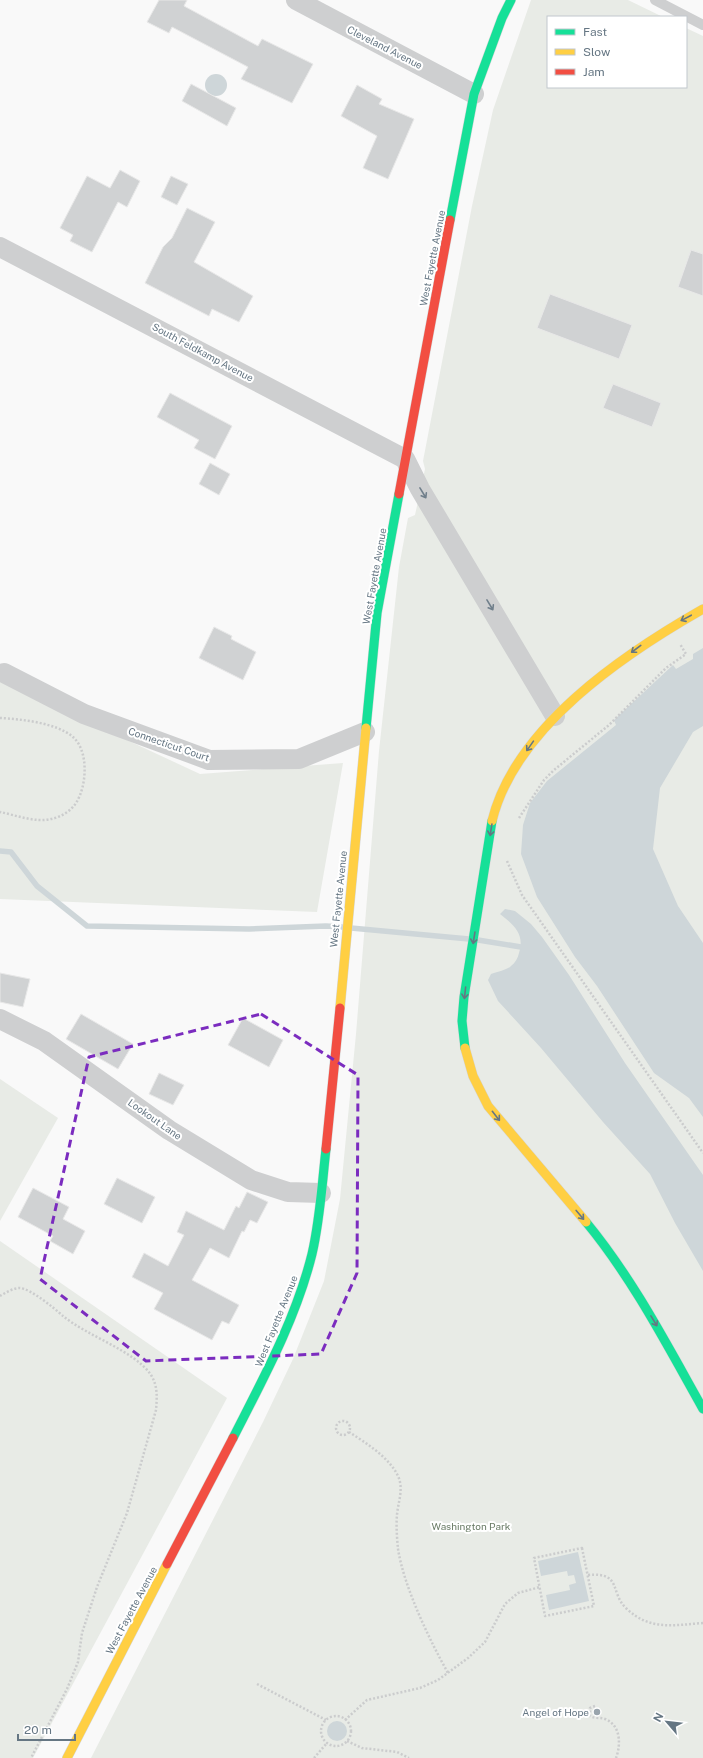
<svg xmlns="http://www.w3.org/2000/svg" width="703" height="1758" font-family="'Public Sans',sans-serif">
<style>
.green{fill:#e8ebe6}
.water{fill:#ced6d9}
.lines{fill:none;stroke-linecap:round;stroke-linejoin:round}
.stream{stroke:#ced6d9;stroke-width:5.5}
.building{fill:#d0d2d3;stroke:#e8e8e8}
.fast-casing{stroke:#d5d6d7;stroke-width:10}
.slow-casing{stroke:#d5d6d7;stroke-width:10}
.jam-casing{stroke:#d5d6d7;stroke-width:10}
.path{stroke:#cbcccd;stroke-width:2.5;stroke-dasharray:2 2;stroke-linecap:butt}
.lane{stroke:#cecfd0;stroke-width:10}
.street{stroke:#cecfd0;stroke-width:20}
.fast{stroke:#16e098;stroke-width:9}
.slow{stroke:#ffcf43;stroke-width:9}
.jam{stroke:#f24e42;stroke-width:9}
.oneway{stroke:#707f8b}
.oneway2{stroke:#657683}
.marked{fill:none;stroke:#7b2cbf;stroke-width:3;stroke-dasharray:8 5;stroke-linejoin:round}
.poi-dot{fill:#99a4ac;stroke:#fff;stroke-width:1.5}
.labels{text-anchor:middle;stroke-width:4;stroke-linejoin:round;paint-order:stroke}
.street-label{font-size:10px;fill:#657683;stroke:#fff}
.park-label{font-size:10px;fill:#687a64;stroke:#fff}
.poi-label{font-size:10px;fill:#657683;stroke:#fff;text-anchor:end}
</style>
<rect width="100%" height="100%" fill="#f9f9f9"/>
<!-- green -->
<g class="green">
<path d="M 531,0 L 628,0 L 663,17 L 548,17 L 548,87 L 686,87 L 686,28 L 703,36 L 703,1758 L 91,1758 L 263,1422 L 293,1359 L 324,1281 L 340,1199 L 356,1034 L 379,751 L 399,567 L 408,518 L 415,515 L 425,469 L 423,461 L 472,206 L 493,110 Z"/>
<path d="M 0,681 L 200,774 L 343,763 L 317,912 L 0,899 Z"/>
<path d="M 0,1079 L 58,1118 L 0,1221 Z"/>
<path d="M 0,1241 L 227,1398 L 33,1758 L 0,1758 Z"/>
</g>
<!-- water -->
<g class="water">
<circle cx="216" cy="85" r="11"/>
<path d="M 703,648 L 703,726 L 693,732 L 660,788 L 653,849 L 678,906 L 703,943 L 703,1117 L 689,1098 L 654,1073 L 597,986 L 575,957 L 537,897 L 521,854 L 523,825 L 530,803 L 547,781 L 616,725 L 614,720 L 673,665 L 676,669 L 693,659 L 693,654 Z"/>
<path d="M 505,909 L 515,911 L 531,924 L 542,937 L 569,975 L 625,1063 L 703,1175 L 703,1271 L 675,1223 L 650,1174 L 603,1122 L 541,1048 L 498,1001 L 488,980 L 491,974 C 497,972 507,970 511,966 C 515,963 518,958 519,953 C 525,934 514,925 500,914 Z"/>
<path d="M 578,1552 L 589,1601 L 549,1610 L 546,1595 L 570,1590 L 569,1585 L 576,1583 L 574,1575 L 568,1576 L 567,1571 L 541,1576 L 538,1561 Z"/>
<circle cx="337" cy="1731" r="10"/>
</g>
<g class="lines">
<!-- stream -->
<g class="stream">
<path d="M 0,851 L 11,852 L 37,886 L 87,926 L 249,929 L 326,926 L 342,927"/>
<path d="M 351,928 L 469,939"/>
<path d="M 478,940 L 521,947"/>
</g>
</g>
<!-- building -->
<g class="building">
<path d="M 159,0 L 187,0 L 184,6 L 258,46 L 262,39 L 313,64 L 292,103 L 241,79 L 248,67 L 172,27 L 169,33 L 147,22 Z"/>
<path d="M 191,84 L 236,108 L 227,126 L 182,101 Z"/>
<path d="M 357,85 L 382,99 L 379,104 L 414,119 L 388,179 L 363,168 L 377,136 L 341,116 Z"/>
<path d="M 120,170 L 140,181 L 127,207 L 118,202 L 92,252 L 70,241 L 73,235 L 60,228 L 87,176 L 110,188 Z"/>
<path d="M 171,176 L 188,184 L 177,205 L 161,197 Z"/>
<path d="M 187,208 L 215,222 L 194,262 L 253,296 L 239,322 L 212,309 L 209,316 L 145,283 L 163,247 L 172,238 Z"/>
<path d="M 691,250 L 703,254 L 703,296 L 678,287 Z"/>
<path d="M 550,294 L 632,325 L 619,359 L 537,328 Z"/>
<path d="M 613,384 L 661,403 L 652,427 L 603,408 Z"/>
<path d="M 170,393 L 232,426 L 215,459 L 194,448 L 199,440 L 157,417 Z"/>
<path d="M 210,463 L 230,474 L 219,495 L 199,484 Z"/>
<path d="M 214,627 L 232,636 L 231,639 L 256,652 L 243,680 L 199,658 Z"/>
<path d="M 0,973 L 30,979 L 23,1007 L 0,1002 Z"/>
<path d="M 81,1014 L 133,1044 L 118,1069 L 66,1039 Z"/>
<path d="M 243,1018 L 283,1040 L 269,1067 L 228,1045 Z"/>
<path d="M 159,1073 L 184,1085 L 173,1105 L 149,1094 Z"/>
<path d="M 117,1178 L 155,1197 L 142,1223 L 104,1204 Z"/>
<path d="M 33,1188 L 69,1207 L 63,1219 L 85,1231 L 73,1254 L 50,1241 L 53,1236 L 18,1217 Z"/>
<path d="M 247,1192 L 268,1202 L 257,1223 L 250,1220 L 244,1232 L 242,1231 L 229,1258 L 210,1248 L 192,1280 L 239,1305 L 229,1324 L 222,1321 L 212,1340 L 154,1309 L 163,1293 L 132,1277 L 144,1253 L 168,1266 L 184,1235 L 177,1232 L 186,1211 L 224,1230 L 236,1206 L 239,1208 Z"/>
</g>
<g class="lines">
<!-- fast casing -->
<g class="fast-casing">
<g id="fast">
<path d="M 450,220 L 474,94 L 502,18 L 511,0"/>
<path d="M 366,728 L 377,613 L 399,494"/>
<path d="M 465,1048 L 462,1021 L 464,997 L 492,821"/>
<path d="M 586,1222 C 633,1279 667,1345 703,1409"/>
<path d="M 233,1438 C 263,1379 296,1319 312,1254 C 320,1220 322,1184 326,1149"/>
</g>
</g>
<!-- slow casing -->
<g class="slow-casing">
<g id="slow">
<path d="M 492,821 C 515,727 624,654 703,609"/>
<path d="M 340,1008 L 366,728"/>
<path d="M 465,1048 L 473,1076 L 488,1106 L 586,1222"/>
<path d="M 67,1758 L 167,1564"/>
</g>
</g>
<!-- jam casing -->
<g class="jam-casing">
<g id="jam">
<path d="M 399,494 L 450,220"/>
<path d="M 326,1149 L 340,1008"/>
<path d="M 167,1564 L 233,1438"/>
</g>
</g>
<!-- path -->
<g class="path">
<path d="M 0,718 C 21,719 57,723 73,737 C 89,751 87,786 76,803 C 71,811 61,817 51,819 C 36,823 15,815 0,812"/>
<path d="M 519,818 L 544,780 L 554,770 L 609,725 L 666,668 L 686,654 L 680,644"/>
<path d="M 507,861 L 522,895 L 703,1153"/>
<path d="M 0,1296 C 5,1293 13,1288 20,1288 C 31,1289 54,1308 63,1316 C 87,1336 135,1351 151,1375 C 158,1386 157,1398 156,1410 L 127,1513 L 97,1587 L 82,1633 L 78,1662 L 67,1689 L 31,1758"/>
<circle cx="343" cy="1428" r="7"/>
<path d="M 349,1432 C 366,1443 389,1457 398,1476 C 404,1489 398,1502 397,1515 C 396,1526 397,1538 398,1549 C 404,1587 429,1639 448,1673"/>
<path d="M 582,1548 L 594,1606 L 545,1616 L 534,1558 Z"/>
<path d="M 588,1575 C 623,1572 609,1593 627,1609 C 650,1631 675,1625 703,1623"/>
<path d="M 257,1684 L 326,1720"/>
<path d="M 595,1706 L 590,1708 L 590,1716 C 595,1719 600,1717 605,1719 C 621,1725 621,1745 616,1758"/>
<circle cx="336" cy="1731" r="15"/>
<path d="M 345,1720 L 367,1700 L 420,1688 L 438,1680 L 468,1658 L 485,1642 L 505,1604 L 512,1598 L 518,1593 L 540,1587"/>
<path d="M 347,1741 L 362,1748 L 397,1752 L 409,1758"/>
<path d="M 314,1758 L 327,1743"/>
</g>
<!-- lane -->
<path class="lane" d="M 655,0 L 703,25"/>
<!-- street -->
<g class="street">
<path d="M 296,0 L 474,94"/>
<path d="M 0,247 L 405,459 L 420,489 L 555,716"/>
<path d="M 4,673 L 84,714 L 209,760 L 299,759 L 365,732"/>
<path d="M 0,1019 L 44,1041 L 169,1130 L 251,1180 L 288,1192 L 321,1193"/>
</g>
<!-- fast -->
<use href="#fast" class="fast"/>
<!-- slow -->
<use href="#slow" class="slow"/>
<!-- jam -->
<use href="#jam" class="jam"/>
</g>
<!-- one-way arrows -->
<defs><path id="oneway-shaft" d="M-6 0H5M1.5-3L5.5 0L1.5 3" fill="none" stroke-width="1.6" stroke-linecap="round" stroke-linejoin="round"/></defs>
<g class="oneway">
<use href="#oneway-shaft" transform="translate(423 493) rotate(59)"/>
<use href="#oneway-shaft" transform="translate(490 605) rotate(59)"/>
</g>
<g class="oneway2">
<use href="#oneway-shaft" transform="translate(686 618) rotate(152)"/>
<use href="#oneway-shaft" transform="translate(636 649) rotate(143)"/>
<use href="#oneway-shaft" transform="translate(530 746) rotate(125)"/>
<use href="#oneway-shaft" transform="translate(491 830) rotate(99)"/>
<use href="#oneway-shaft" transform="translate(474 938) rotate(99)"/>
<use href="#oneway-shaft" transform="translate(465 993) rotate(96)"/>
<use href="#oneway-shaft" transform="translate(496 1116) rotate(52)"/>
<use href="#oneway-shaft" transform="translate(580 1215) rotate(50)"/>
<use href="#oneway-shaft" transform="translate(654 1321) rotate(59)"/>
</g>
<!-- marked area -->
<path class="marked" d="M 261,1014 L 358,1075 L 357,1273 L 321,1354 L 146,1361 L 40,1279 L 89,1057 Z"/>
<!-- markers -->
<circle class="poi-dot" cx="597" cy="1712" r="4"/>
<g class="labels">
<!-- street labels -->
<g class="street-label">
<text transform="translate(385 47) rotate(27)" y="4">Cleveland Avenue</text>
<text transform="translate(432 258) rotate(-79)" y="4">West Fayette Avenue</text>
<text transform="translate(203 352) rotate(28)" y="4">South Feldkamp Avenue</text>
<text transform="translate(374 576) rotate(-80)" y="4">West Fayette Avenue</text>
<text transform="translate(169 744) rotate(19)" y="4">Connecticut Court</text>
<text transform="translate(338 899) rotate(-84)" y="4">West Fayette Avenue</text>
<text transform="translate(155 1119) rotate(35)" y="4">Lookout Lane</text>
<text transform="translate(276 1321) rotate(-68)" y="4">West Fayette Avenue</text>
<text transform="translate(131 1610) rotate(-62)" y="4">West Fayette Avenue</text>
</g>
<!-- park labels -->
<g class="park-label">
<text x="471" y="1530">Washington Park</text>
</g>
<!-- poi labels -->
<g class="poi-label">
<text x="589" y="1716">Angel of Hope</text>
</g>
</g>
<!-- legend -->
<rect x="547" y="16" width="140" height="72" fill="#ffffff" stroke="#c1c8cd"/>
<rect x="555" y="29" width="20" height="6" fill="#16e098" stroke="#c1c8cd"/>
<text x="583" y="36" font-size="12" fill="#657683">Fast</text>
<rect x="555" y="49" width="20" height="6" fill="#ffcf43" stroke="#c1c8cd"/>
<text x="583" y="56" font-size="12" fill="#657683">Slow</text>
<rect x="555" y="69" width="20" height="6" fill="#f24e42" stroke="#c1c8cd"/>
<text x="583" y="76" font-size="12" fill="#657683">Jam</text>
<!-- north arrow -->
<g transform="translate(667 1722) rotate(298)" stroke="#ffffff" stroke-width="3" paint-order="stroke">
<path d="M0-3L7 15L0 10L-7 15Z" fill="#657683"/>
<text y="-6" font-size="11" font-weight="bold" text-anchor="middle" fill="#657683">N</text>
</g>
<!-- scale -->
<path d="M18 1734v6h57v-6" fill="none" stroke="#657683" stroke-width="2"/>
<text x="24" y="1734" font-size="12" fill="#657683" stroke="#ffffff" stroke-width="3" paint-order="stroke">20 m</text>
</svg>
